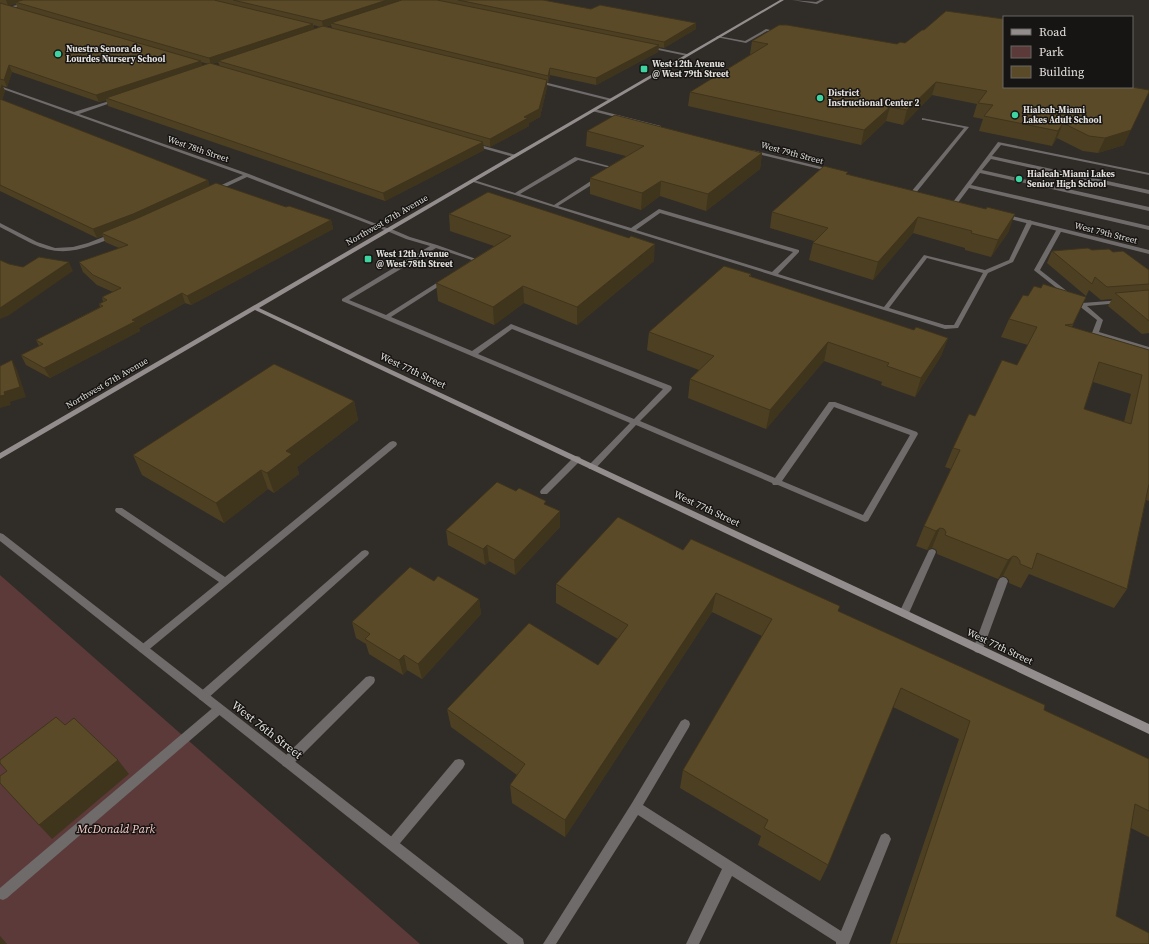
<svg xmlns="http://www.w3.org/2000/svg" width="1149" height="944" font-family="'Source Serif 4',serif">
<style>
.green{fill:#5c3a39}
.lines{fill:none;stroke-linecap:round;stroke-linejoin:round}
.lane{fill:#6e6b6a;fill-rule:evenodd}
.street{fill:#6e6b6a;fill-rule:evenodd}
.secondary{fill:#938e8d;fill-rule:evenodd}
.wall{fill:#4d4022;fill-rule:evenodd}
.shaded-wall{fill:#3f341c}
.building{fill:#5a4a28;stroke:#3f341c;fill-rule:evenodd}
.poi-dot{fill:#3ed4a2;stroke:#171513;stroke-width:1.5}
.labels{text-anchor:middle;stroke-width:3;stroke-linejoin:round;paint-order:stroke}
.far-poi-label{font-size:9px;font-weight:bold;fill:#e2dfdc;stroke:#171513;text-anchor:start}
.far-street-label{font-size:9px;fill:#e2dfdc;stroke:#171513}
.street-label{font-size:10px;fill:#e2dfdc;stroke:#171513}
.near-street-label{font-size:12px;fill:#e2dfdc;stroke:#171513}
.near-park-label{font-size:12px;font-style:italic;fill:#f7cbc8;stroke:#171513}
</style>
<rect width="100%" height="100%" fill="#302c28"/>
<!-- green -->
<path class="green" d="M 0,575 L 420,944 L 0,944 Z"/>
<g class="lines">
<!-- lane -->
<g class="lane">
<path d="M 792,0 L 816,2 L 820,0 L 824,0 L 817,4 Z"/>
<path d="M 766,29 L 783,33 L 781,34 L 767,31 L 746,43 L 716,37 L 718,36 L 745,41 Z"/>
<path d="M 922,118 L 969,127 L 915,194 L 913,195 L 910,193 L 911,192 L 964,128 L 924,120 L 922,120 Z"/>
<path d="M 998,142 L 1149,173 L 1149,175 L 1001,145 L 992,156 L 1149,190 L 1149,194 L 991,159 L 982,170 L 1149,207 L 1149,211 L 980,173 L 971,185 L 1149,226 L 1149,230 L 969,188 L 957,204 L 953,204 L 953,202 Z"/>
<path d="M 575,157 L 616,168 L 610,171 L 608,170 L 610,168 L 578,160 L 520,194 L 554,205 L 597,177 L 601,177 L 601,179 L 558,206 L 631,228 L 659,209 L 799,250 L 799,252 L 778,274 L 884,307 L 924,255 L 985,270 L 1009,260 L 1027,222 L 1030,220 L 1033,222 L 1013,262 L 988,273 L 958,328 L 945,329 L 470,181 L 474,180 L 515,193 ZM 660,213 L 793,252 L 772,272 L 636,230 ZM 927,258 L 983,273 L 954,325 L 945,325 L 889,308 Z"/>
<path d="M 389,228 L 410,237 L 437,245 L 479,260 L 472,265 L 468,265 L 468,263 L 472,260 L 436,248 L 349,300 L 386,315 L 443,279 L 447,279 L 447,281 L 391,317 L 472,351 L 511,324 L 671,386 L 672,388 L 671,390 L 640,421 L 775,478 L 829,402 L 835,402 L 917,432 L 918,434 L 868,521 L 865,522 L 778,485 L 773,485 L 772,483 L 636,425 L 595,469 L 589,469 L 588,467 L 589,465 L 630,423 L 342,301 L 342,299 L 430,246 L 406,239 L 387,231 L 386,230 ZM 512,329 L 663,389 L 634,419 L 478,354 ZM 834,407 L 910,435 L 863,515 L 782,481 Z"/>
<path d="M 1057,229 L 1062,230 L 1040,270 L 1082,303 L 1122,300 L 1122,302 L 1120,303 L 1087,306 L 1103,320 L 1099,332 L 1149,347 L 1149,351 L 1093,334 L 1092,333 L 1097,320 L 1035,271 L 1034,270 Z"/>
<path d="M 393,441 L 396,442 L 397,444 L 396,446 L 146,652 L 143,653 L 140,652 L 138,649 L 140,646 L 219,582 L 116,512 L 115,510 L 116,508 L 122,508 L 225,577 L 390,442 Z"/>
<path d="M 577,456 L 580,457 L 581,459 L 580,461 L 547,494 L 541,494 L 540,492 L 541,490 L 574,457 Z"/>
<path d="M 932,549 L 935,550 L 936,552 L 909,613 L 907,616 L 904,617 L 901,616 L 899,613 L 928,552 L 929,550 Z"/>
<path d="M 365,550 L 368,551 L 369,553 L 368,555 L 207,699 L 203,701 L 199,699 L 198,696 L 199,693 L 362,551 Z"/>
<path d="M 1003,577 L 1006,578 L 1008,581 L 983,649 L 981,652 L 978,653 L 975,652 L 973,649 L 998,581 L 1000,578 Z"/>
<path d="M 370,676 L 374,677 L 375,680 L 374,683 L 291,766 L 287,767 L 283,766 L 281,762 L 283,758 L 366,677 Z"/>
<path d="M 219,704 L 223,706 L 224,709 L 223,712 L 7,898 L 3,900 L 0,899 L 0,888 L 215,706 Z"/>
<path d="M 685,719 L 689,721 L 690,724 L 689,727 L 643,805 L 841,931 L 881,835 L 885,833 L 889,835 L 891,839 L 849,944 L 836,944 L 836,942 L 732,876 L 699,944 L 686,944 L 722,869 L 638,815 L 556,944 L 543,944 L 632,803 L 681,721 Z"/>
<path d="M 459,759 L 463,760 L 465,764 L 463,768 L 396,848 L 392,850 L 388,848 L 386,844 L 388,840 L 455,760 Z"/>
</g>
<!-- street -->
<g class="street">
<path d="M 38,0 L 44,0 L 0,11 L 0,9 Z"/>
<path d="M 648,46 L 687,54 L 689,55 L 687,56 L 649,48 Z"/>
<path d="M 536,80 L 612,99 L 613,100 L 611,101 L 535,82 Z"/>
<path d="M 0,86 L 74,112 L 119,98 L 119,100 L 79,114 L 249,174 L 392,230 L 387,231 L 247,177 L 217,191 L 213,191 L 213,189 L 243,175 L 0,88 Z"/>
<path d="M 594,109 L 661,126 L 661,127 L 659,128 L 592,111 L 592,109 Z"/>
<path d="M 473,143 L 516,155 L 516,156 L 514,157 L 471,145 L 471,144 Z"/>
<path d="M 752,150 L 834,170 L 834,171 L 832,172 L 750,152 L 750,151 Z"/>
<path d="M 1004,214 L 1149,250 L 1149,254 L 1002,217 L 1002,215 Z"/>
<path d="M 0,223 L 37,242 L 55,248 L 73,247 L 88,243 L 111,234 L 116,235 C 110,240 101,242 93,245 C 52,260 36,245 0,227 Z"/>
<path d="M 0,533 L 3,534 L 523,939 L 524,944 L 508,944 L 0,541 Z"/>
</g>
<!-- secondary -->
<path class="secondary" d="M 780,0 L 784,0 L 259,308 L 1149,724 L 1149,734 L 255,310 L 0,459 L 0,453 Z"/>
</g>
<!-- wall -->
<g class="wall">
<path d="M 0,0 L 543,0 L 696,29 L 664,48 L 659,47 L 658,52 L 596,85 L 550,75 L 548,83 L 547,82 L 547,87 L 540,117 L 529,123 L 529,126 L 490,147 L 483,145 L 484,150 L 385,201 L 108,106 L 106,100 L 99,102 L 12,72 L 7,87 L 2,86 L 5,91 L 2,100 L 208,180 L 209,186 L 331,220 L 333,229 L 191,305 L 185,303 L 139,328 L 140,331 L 50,378 L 26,365 L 21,355 L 39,346 L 36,340 L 100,307 L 99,304 L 103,302 L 102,297 L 113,292 L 97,285 L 83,272 L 79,262 L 119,248 L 105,242 L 103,236 L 97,238 L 0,191 ZM 16,4 L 18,8 L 8,5 ZM 314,25 L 320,27 L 314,29 ZM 331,25 L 332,28 L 326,27 ZM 201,62 L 209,64 L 202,66 ZM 218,62 L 220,66 L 212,64 Z"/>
<path d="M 752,41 L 897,44 L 1124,145 L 1098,153 L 1083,151 L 1057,138 L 1052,146 L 979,131 L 983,119 L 973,117 L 977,104 L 932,95 L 903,125 L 886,121 L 861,145 L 688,106 L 690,92 L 751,54 L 750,54 Z"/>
<path d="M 587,131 L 762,153 L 760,169 L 706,211 L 660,196 L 641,210 L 590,194 L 590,178 L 626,156 L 586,146 Z"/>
<path d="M 848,174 L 1009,231 L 991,257 L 965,250 L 965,248 L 913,233 L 873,280 L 809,260 L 813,243 L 814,241 L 770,228 L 772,212 Z"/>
<path d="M 449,214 L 654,261 L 577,325 L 524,303 L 494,325 L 438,301 L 436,283 L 494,246 L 450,231 Z"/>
<path d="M 1092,250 L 1113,252 L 1149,270 L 1149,333 L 1142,334 L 1108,306 L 1112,299 L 1101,300 L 1089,290 L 1086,296 L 1047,263 L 1052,251 Z"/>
<path d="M 751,274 L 751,277 L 914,330 L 948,338 L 941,356 L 915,397 L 881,385 L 882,382 L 824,361 L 766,429 L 688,398 L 690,379 L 699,370 L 647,350 L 649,332 Z"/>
<path d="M 1041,288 L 1086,297 L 1072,327 L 1149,350 L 1149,501 L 1146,500 L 1127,589 L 1114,608 L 1029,574 L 1021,588 L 1009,583 L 1009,580 L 1006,577 L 1003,576 L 998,579 L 937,554 L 937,551 L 935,549 L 932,548 L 927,550 L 916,546 L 924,526 L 951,469 L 945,467 L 953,448 L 975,416 L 1017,365 L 1028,345 L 1001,337 L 1009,319 L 1028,296 ZM 1093,382 L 1131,394 L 1124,422 L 1084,409 Z"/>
<path d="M 354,401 L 358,420 L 297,467 L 299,474 L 274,493 L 268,489 L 224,523 L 142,475 L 133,455 Z"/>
<path d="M 546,505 L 560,511 L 560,527 L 515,575 L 489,561 L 485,565 L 448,545 L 446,530 Z"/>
<path d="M 683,550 L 838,611 L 1044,710 L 1149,759 L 1149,837 L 1131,828 L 1116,916 L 1149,944 L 890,944 L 959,739 L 893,707 L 828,865 L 820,881 L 758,845 L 761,836 L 680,788 L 683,770 L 762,636 L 712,612 L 565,837 L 512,803 L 510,785 L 517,775 L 451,727 L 447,709 L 598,665 L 618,639 L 556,603 L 556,584 Z"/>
<path d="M 434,581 L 479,599 L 481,614 L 422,679 L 407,670 L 403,675 L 369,654 L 366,644 L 356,638 L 352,622 Z"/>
</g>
<!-- shaded-wall -->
<g class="shaded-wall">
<path d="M 6,0 L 36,0 L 15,2 L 16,4 L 8,5 Z"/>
<path d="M 387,0 L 406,0 L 331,23 L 331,25 L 323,27 L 322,21 Z"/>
<path d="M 696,23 L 696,29 L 664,48 L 664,42 Z"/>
<path d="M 313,24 L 315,30 L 218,61 L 218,62 L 211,64 L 209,58 Z"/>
<path d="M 659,45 L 658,52 L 596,85 L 596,78 Z"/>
<path d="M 201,61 L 203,68 L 106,98 L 106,100 L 99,102 L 96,95 Z"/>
<path d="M 9,65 L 12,72 L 7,87 L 4,80 Z"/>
<path d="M 550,68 L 550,75 L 548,83 L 548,76 Z"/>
<path d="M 547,80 L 547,87 L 540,117 L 529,123 L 529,126 L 490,147 L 490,139 Z"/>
<path d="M 936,82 L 932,95 L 903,125 L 907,110 Z"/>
<path d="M 2,84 L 5,91 L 0,105 L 0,89 Z"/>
<path d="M 1149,92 L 1124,145 L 1098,153 L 1105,138 Z"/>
<path d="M 890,107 L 886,121 L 861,145 L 864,130 Z"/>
<path d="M 1063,123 L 1057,138 L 1052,146 L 1058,131 Z"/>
<path d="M 483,142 L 484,150 L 385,201 L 383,193 Z"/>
<path d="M 762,153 L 760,169 L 706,211 L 708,194 Z"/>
<path d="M 208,180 L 210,189 L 105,235 L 101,233 L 103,236 L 97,238 L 93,229 Z"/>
<path d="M 661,181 L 660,196 L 641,210 L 642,193 Z"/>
<path d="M 1015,214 L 1009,231 L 991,257 L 998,240 Z"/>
<path d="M 918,217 L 913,233 L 873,280 L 878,262 Z"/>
<path d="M 331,220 L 333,229 L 191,305 L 187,296 Z"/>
<path d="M 655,244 L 654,261 L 577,325 L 577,307 Z"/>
<path d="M 69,262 L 73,271 L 8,316 L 0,319 L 0,308 Z"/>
<path d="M 523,286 L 524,303 L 494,325 L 493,307 Z"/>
<path d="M 182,293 L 185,303 L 139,328 L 140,331 L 50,378 L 44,368 L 132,320 Z"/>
<path d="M 948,338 L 941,356 L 915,397 L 921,378 Z"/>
<path d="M 828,342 L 824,361 L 766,429 L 770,410 Z"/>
<path d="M 12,360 L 17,370 L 26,397 L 10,402 L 11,405 L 0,408 L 0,396 L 4,392 Z"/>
<path d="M 354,401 L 358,420 L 297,467 L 299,474 L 274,493 L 267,473 L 286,451 Z"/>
<path d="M 261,470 L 268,489 L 224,523 L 216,503 Z"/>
<path d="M 560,511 L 560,527 L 515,575 L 514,560 Z"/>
<path d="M 940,528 L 932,548 L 927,550 L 936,531 Z"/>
<path d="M 487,545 L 489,561 L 485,565 L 483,549 Z"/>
<path d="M 1013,556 L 1003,576 L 998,579 L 1008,560 Z"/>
<path d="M 716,593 L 712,612 L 565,837 L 565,820 Z"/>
<path d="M 479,599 L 481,614 L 422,679 L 418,664 Z"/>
<path d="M 404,655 L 407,670 L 403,675 L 399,660 Z"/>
<path d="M 118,760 L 129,774 L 52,839 L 39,825 Z"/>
<path d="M 0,936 L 7,944 L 0,944 Z"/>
</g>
<!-- building -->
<g class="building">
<path d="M 23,0 L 214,0 L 313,24 L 209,58 L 15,2 Z"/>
<path d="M 233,0 L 387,0 L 322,21 Z"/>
<path d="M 402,0 L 437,0 L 659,45 L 596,78 L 550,68 L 548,76 L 331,23 Z"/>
<path d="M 458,0 L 543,0 L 591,9 L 600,5 L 696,23 L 664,42 Z"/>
<path d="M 0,3 L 201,61 L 96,95 L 9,65 L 4,80 L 0,79 Z"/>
<path d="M 946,11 L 1004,19 L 1004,87 L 1132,87 L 1149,90 L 1149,92 L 1131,130 L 1105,138 L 1089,136 L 1063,123 L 1058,131 L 984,116 L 993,105 L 978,103 L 987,91 L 936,82 L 907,110 L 890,107 L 864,130 L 690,92 L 768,44 L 752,41 L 779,25 L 787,25 L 897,44 L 900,42 L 905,43 L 922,30 L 924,30 Z"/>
<path d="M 323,26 L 547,80 L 539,109 L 524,117 L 528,118 L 490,139 L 218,61 Z"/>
<path d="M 210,63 L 483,142 L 383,193 L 106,98 Z"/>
<path d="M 0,99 L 208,180 L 133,214 L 93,229 L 0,185 Z"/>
<path d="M 615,115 L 762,153 L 708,194 L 661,181 L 642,193 L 590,178 L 644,146 L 587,131 Z"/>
<path d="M 824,166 L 848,172 L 846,174 L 986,209 L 987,207 L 1015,214 L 998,240 L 971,233 L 972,231 L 918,217 L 878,262 L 813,243 L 828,228 L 772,212 Z"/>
<path d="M 216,183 L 286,207 L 289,206 L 331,220 L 187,296 L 182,293 L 132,320 L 136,321 L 44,368 L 21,355 L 43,344 L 36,340 L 103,306 L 99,304 L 107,300 L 102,297 L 121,288 L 93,275 L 79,262 L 128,245 L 101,233 L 138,218 Z"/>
<path d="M 488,192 L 629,238 L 631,236 L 655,244 L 577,307 L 523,286 L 493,307 L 436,283 L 511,236 L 449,214 Z"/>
<path d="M 1088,248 L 1092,250 L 1109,249 L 1113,252 L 1123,251 L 1149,270 L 1149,284 L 1107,287 L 1095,277 L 1092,284 L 1052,251 Z"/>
<path d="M 39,257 L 69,262 L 0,308 L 0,260 L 9,264 L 23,267 Z"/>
<path d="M 724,266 L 751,274 L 749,276 L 914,330 L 916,327 L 948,338 L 921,378 L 887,366 L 889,363 L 828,342 L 770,410 L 690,379 L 714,356 L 649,332 Z"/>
<path d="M 1043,284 L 1086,297 L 1073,324 L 1065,325 L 1149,350 L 1149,484 L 1127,589 L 1037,553 L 1032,569 L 1020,564 L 1020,561 L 1017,557 L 1013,556 L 1008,560 L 945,535 L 946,532 L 944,529 L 940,528 L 936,531 L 924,526 L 960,450 L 953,448 L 969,414 L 975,416 L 1002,360 L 1017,365 L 1037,327 L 1009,319 L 1023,295 L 1028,296 L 1034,286 L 1041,288 ZM 1099,362 L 1142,375 L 1131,424 L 1084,409 Z"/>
<path d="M 1149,290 L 1149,321 L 1115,293 Z"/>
<path d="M 12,360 L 20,387 L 4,392 L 5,395 L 0,396 L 0,366 Z"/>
<path d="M 274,364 L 354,401 L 286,451 L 292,454 L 267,473 L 261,470 L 216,503 L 133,455 Z"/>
<path d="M 497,482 L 516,491 L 519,488 L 546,501 L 544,504 L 560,511 L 514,560 L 487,545 L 483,549 L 446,530 Z"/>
<path d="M 618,517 L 683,550 L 691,539 L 840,606 L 838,611 L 1045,705 L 1044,710 L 1149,759 L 1149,811 L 1135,804 L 1116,916 L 1149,933 L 1149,944 L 896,944 L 970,721 L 901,688 L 828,865 L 764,828 L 768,820 L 683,770 L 772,619 L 716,593 L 565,820 L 510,785 L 525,764 L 447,709 L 529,623 L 598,665 L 628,625 L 556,584 Z"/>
<path d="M 410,567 L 434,581 L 438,576 L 479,599 L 418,664 L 404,655 L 399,660 L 365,639 L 370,634 L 352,622 Z"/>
<path d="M 56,717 L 65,725 L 74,718 L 118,760 L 39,825 L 0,783 L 0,776 L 7,771 L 0,763 L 0,760 Z"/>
</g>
<!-- markers -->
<g class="poi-dot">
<circle cx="58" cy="54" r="4"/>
<rect x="640" y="65" width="8" height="8" rx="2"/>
<circle cx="820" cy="98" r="4"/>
<circle cx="1015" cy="115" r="4"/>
<circle cx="1019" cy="179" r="4"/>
<rect x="364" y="255" width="8" height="8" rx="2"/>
</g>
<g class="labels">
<!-- far-poi labels -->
<g class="far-poi-label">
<text x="66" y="52">Nuestra Senora de<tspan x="66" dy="10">Lourdes Nursery School</tspan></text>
<text x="652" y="67">West 12th Avenue<tspan x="652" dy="10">@ West 79th Street</tspan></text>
<text x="828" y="96">District<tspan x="828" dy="10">Instructional Center 2</tspan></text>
<text x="1023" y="113">Hialeah-Miami<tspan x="1023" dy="10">Lakes Adult School</tspan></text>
<text x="1027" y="177">Hialeah-Miami Lakes<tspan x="1027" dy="10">Senior High School</tspan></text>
<text x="376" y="257">West 12th Avenue<tspan x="376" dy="10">@ West 78th Street</tspan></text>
</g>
<!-- far-street labels -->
<g class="far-street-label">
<text transform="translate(198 149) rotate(19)" y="3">West 78th Street</text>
<text transform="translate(792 153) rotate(15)" y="3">West 79th Street</text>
<text transform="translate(387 220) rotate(-30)" y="3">Northwest 67th Avenue</text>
<text transform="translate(1106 233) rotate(14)" y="3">West 79th Street</text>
<text transform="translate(107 383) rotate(-30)" y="3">Northwest 67th Avenue</text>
</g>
<!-- street labels -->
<g class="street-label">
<text transform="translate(413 370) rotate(25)" y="4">West 77th Street</text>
<text transform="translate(707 508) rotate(25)" y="4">West 77th Street</text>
<text transform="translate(1000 646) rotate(25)" y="4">West 77th Street</text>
</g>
<!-- near-street labels -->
<g class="near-street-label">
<text transform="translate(267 730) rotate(38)" y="4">West 76th Street</text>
</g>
<!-- near-park labels -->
<g class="near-park-label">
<text x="116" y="833">McDonald Park</text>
</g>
</g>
<!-- legend -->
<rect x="1003" y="16" width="130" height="72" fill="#171513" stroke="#686663"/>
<rect x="1011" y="29" width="20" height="6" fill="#938e8d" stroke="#686663"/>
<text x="1039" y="36" font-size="12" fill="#e2dfdc">Road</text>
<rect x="1011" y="46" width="20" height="12" fill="#5c3a39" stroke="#686663"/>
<text x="1039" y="56" font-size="12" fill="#e2dfdc">Park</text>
<rect x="1011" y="66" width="20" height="12" fill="#5a4a28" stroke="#686663"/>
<text x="1039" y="76" font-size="12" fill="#e2dfdc">Building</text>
</svg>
